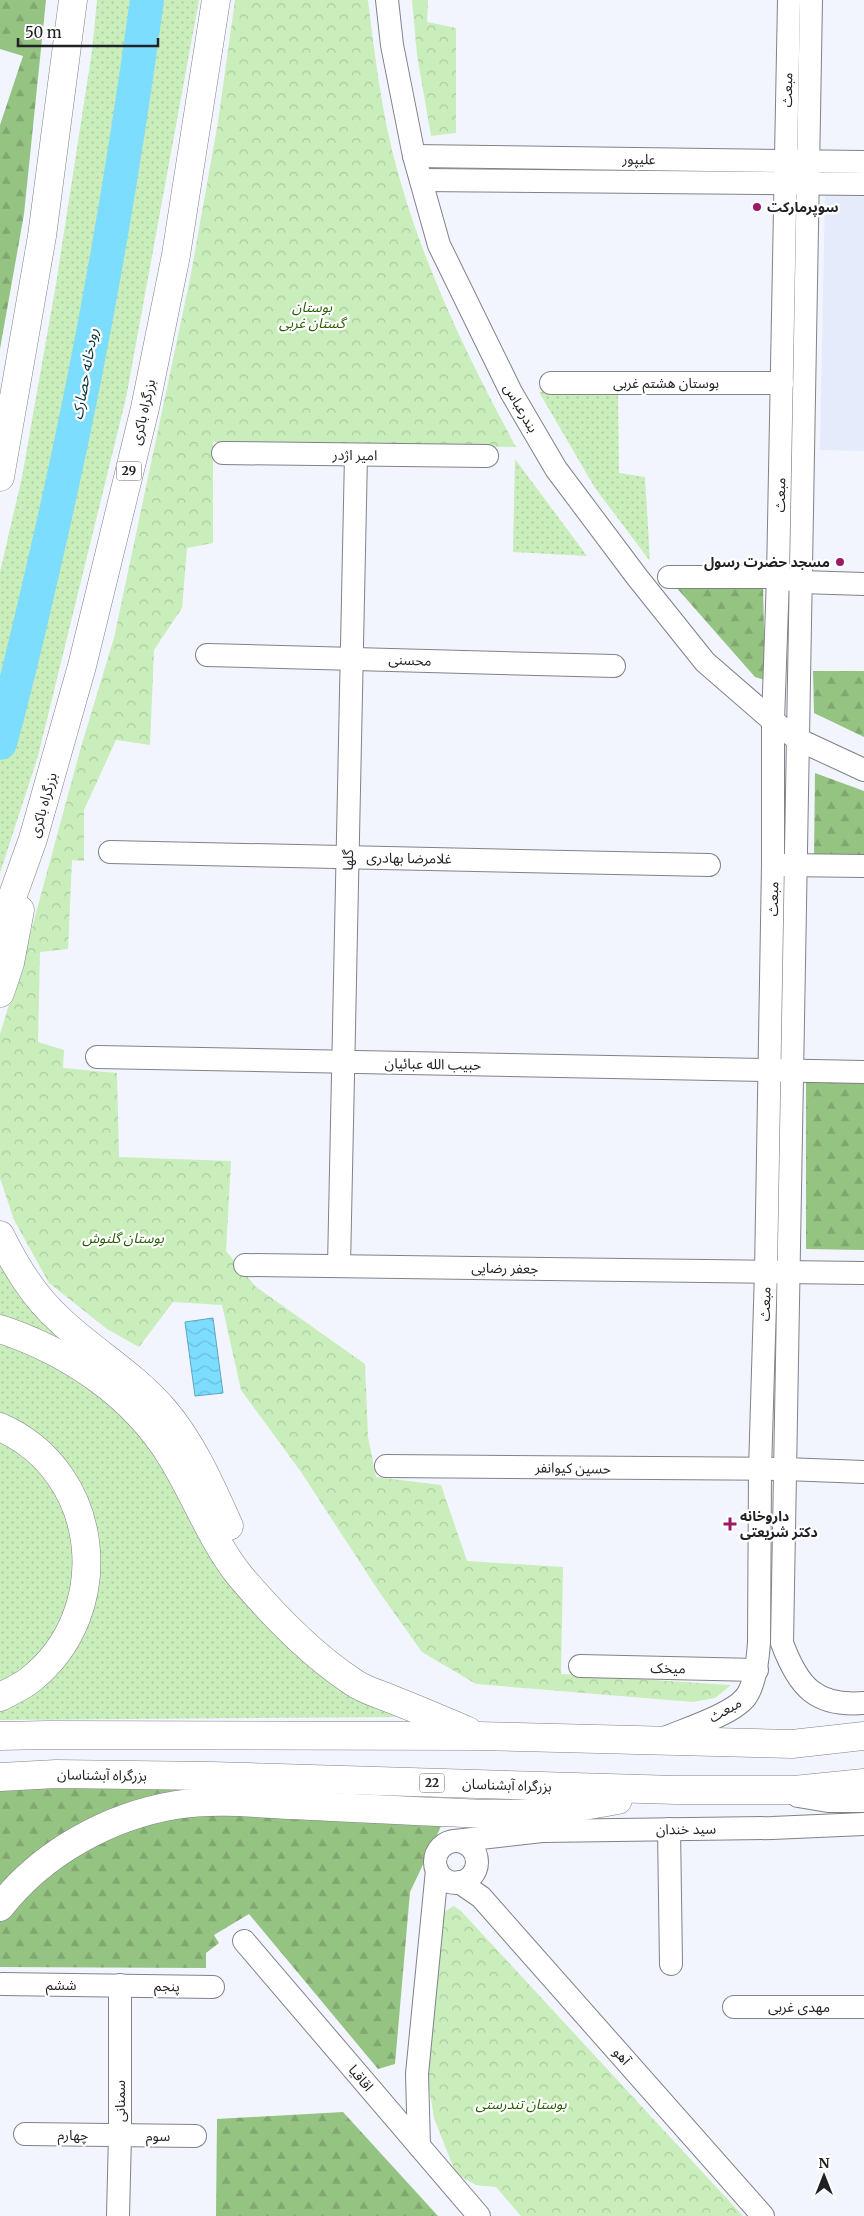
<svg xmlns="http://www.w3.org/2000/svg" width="864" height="2216" font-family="Merriweather,'Noto Sans Arabic',serif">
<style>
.built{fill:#e5ebfa}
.forest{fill:url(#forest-firs)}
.park{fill:url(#park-crowns)}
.garden{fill:url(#garden-dots)}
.water{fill:url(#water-waves);stroke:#61a5be}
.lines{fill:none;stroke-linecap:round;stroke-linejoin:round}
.river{stroke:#7dddff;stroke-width:34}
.minor-casing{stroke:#808289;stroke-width:24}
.highway-casing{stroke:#808289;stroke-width:29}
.minor{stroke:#fff;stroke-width:22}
.highway{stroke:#fff;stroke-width:28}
.poi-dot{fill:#9f1867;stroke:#fff;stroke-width:2}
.labels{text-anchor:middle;stroke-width:4.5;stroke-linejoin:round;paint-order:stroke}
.shield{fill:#fff;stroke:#646466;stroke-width:1}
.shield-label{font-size:12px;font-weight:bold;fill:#212225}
.street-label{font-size:14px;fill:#212225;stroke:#fff}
.poi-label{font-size:14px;font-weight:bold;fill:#212225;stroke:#fff;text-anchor:start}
.park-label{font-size:14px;font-style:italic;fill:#275f00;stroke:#fff}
.water-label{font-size:15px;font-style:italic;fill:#01303e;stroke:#fff}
</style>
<defs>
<pattern id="forest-firs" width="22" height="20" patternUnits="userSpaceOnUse" patternTransform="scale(1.25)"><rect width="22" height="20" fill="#95c382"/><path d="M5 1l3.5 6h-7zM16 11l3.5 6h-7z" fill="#80a770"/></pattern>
<pattern id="park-crowns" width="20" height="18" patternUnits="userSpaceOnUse" patternTransform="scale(1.25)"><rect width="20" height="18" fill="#c9edbb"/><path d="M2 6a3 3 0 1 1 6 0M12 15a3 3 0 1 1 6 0" fill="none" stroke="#accba1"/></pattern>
<pattern id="garden-dots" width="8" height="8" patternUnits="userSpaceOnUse" patternTransform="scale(1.25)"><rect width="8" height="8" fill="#c9edbb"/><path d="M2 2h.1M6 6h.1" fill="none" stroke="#accba1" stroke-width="1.8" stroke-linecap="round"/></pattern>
<pattern id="water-waves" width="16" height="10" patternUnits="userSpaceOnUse" patternTransform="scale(1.25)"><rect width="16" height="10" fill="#7dddff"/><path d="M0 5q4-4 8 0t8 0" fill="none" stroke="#6cbdda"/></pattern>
</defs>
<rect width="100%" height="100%" fill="#f2f5fd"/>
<!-- built -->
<path class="built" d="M 825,193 L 864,194 L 864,451 L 820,450 Z"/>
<!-- forest -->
<g class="forest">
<path d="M 0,0 L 46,0 L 24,214 L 0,349 L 0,125 L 23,56 L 0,49 Z"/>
<path d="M 763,584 L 765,680 L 755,677 L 675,586 Z"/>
<path d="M 813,671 L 864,671 L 864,737 L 814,713 Z"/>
<path d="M 815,773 L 864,791 L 864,856 L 814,856 Z"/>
<path d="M 806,1080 L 864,1081 L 864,1250 L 806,1249 Z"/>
<path d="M 59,1787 L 218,1789 L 155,1802 L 0,1896 L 0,1789 Z"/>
<path d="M 163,1815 L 445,1818 L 410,1892 L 395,2064 L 378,2069 L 249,1914 L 214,1935 L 219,1943 L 206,1953 L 206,1968 L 0,1967 L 0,1918 L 71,1852 Z"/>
<path d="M 343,2112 L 438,2216 L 216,2216 L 217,2119 Z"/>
</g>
<!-- park -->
<g class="park">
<path d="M 235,0 L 368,0 C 374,48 380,99 391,146 C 417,253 464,351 516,447 L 213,442 L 213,543 L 187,548 L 182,608 L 154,650 L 150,745 L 116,740 L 84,810 L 84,861 L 72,860 L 68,949 L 40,952 L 38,1042 L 64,1050 L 63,1068 L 117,1073 L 119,1157 L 231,1161 L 226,1251 L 256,1287 L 365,1364 L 368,1437 L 376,1477 L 441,1485 L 467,1561 L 563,1567 L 561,1674 L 731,1685 L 715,1698 L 693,1702 L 476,1684 L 422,1652 L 380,1593 L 301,1472 L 241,1390 L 222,1305 L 173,1302 L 139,1347 L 107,1329 L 49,1283 L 14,1220 L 0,1178 L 0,1034 L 27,946 L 81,747 L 114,638 L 190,279 L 218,122 Z"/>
<path d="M 412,0 L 428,0 L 427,22 L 456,28 L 456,133 L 431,136 L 417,55 Z"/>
<path d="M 454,1906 L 461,1911 L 743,2216 L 521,2216 L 496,2187 L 476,2185 L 456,2174 L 434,2118 L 428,2081 L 444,1912 Z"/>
</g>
<!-- garden -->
<g class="garden">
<path d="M 97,0 L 199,0 L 126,398 L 38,756 L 0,873 L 0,572 L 22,477 L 56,284 L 92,51 Z"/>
<path d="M 618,389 L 619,473 L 645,477 L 650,561 L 595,488 L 539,392 Z"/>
<path d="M 515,459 L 587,556 L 513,552 Z"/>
<path d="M 0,1251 L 197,1488 L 67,1345 L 43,1330 L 0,1315 Z"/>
<path d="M 0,1342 L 13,1345 L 81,1378 L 150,1439 L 227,1581 L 268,1628 L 314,1671 L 354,1697 L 396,1717 L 0,1720 L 0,1705 L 38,1683 L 93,1540 L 0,1419 Z"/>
<path d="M 0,1435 L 63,1493 L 80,1575 L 45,1657 L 0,1683 Z"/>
</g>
<!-- water -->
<path class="water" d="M 213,1318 L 223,1393 L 195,1396 L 185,1322 Z"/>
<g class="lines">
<!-- river -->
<path class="river" d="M 0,743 C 18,678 33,613 48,547 C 90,366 122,184 147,0"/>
<!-- minor casing -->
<g class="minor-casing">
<g id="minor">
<path d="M 387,0 L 392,45 L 414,156 L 439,245 L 511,392 L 556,469 L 637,577 L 705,662 L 773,721 L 797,739 L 864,770"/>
<path d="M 811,0 L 782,1643 C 798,1686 815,1707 864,1703"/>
<path d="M 414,156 L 864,162"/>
<path d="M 421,180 L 864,184"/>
<path d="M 551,383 L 782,383"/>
<path d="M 223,453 L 487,456"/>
<path d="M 669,577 L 778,577 L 801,582 L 864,584"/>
<path d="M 207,655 L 614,666"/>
<path d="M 110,852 L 709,865"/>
<path d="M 783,865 L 864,866"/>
<path d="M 97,1057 L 864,1072"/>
<path d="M 245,1265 L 864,1273"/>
<path d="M 339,1266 L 356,455"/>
<path d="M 386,1466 L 785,1469 L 864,1472"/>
<path d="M 580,1666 L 757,1670"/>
<path d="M 662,1739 C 683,1730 731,1715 745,1698 C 755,1686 758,1657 759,1642 L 760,1470 L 766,1271 L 773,865 L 773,721 L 778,577 L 789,0"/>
<path d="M 798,1796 L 828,1801 L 864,1801"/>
<path d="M 669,1829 L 671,1964"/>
<path d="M 455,1841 L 542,1831 L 772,1828 L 864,1824"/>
<circle cx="456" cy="1862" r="21"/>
<path d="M 459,1882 L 481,1897 L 763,2216"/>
<path d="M 244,1941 L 479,2216"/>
<path d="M 2,1984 L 213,1987"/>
<path d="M 734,2007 L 864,2007"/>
<path d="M 25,2134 L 195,2136"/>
<path d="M 419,2146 L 417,2074 L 437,1870"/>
<path d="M 118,2216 L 120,2135 L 120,1985"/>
</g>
</g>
<!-- highway casing -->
<g class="highway-casing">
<g id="highway">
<path d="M 0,477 L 42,236 L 73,0"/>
<path d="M 0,931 L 33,839 L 82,666 L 145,408 L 176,255 L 216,0"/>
<path d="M 0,993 L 10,963 L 20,910"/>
<path d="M 0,1235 C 16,1267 34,1297 61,1321 C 94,1352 134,1375 164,1410 C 193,1444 211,1486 229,1526"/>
<path d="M 0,1329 C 69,1352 134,1395 172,1458 C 195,1495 213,1543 240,1576 C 273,1615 310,1654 353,1682 C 364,1690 379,1694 391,1699 C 417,1709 442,1720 468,1731"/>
<path d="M 0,1427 C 102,1472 116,1612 30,1680 C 21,1687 10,1692 0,1697"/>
<path d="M 0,1736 L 49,1735 L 478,1736 L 792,1744 L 864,1736"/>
<path d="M 0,1777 L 56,1774 L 211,1776 L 676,1790 L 794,1790 L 864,1783"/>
<path d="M 0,1907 C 42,1853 109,1816 176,1805 C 213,1799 253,1803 290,1805 C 358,1808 426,1812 494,1814 C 534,1815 578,1807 618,1800"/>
</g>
</g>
<!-- minor -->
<use href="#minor" class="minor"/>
<!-- highway -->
<use href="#highway" class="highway"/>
</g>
<!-- markers -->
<g class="poi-dot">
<circle cx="757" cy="207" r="5"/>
<circle cx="840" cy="562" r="5"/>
<path d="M727.5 1516.5h5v5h5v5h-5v5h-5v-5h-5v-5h5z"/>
</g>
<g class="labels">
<!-- shield labels -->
<g class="shield">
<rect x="116.5" y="461.5" width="25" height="19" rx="4"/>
<rect x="419.5" y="1773.5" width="25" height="19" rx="4"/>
</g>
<g class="shield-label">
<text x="129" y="475">29</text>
<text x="432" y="1787">22</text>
</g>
<!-- street labels -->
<g class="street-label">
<text transform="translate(787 90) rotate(-89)" y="5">مبعث</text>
<text transform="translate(639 159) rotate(1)" y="5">علیپور</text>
<text x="666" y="388">بوستان هشتم غربی</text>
<text transform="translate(521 408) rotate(60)" y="5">بندرعباس</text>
<text transform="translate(143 412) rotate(-77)" y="5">بزرگراه باکری</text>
<text transform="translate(355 455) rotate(1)" y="5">امیر اژدر</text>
<text transform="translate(780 495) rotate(-89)" y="5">مبعث</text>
<text transform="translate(410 660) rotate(2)" y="5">محسنی</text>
<text transform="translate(43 805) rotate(-74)" y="5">بزرگراه باکری</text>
<text transform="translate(409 858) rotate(1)" y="5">غلامرضا بهادری</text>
<text transform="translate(348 860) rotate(-89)" y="5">گلها</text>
<text transform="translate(773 899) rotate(-89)" y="5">مبعث</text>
<text transform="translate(433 1064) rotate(1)" y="5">حبیب الله عبائیان</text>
<text transform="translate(505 1268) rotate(1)" y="5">جعفر رضایی</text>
<text transform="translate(765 1304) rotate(-88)" y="5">مبعث</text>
<text transform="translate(573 1468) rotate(1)" y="5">حسین کیوانفر</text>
<text transform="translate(668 1668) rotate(1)" y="5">میخک</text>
<text transform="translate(725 1710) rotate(-30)" y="5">مبعث</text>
<text transform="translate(102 1775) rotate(1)" y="5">بزرگراه آبشناسان</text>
<text transform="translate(507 1785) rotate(2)" y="5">بزرگراه آبشناسان</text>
<text transform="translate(686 1829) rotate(-1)" y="5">سید خندان</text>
<text x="61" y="1990">ششم</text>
<text transform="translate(167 1986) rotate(1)" y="5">پنجم</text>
<text x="799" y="2012">مهدی غربی</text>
<text transform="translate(622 2056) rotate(49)" y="5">آهو</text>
<text transform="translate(361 2078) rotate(50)" y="5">اقاقیا</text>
<text transform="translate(120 2101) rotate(-90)" y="5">سمنانی</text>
<text transform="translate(73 2135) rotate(1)" y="5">چهارم</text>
<text x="158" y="2141">سوم</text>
</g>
<!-- poi labels -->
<g class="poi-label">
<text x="767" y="212">سوپرمارکت</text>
<text x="830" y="567" text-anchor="end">مسجد حضرت رسول</text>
<text x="740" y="1521">داروخانه<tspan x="740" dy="16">دکتر شریعتی</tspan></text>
</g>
<!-- park labels -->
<g class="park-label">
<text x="312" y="312">بوستان<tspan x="312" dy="16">گستان غربی</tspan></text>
<text x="123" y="1243">بوستان گلنوش</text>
<text x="521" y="2109">بوستان تندرستی</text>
</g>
<!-- water labels -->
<g class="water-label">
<text transform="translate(85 374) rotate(-80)" y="5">رودخانه حصارک</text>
</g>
</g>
<!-- north arrow -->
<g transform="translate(824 2176)" stroke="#ffffff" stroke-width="4" paint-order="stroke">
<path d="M0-4L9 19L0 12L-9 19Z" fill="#212225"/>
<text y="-8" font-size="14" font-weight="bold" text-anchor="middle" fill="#212225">N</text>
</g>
<!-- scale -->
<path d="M18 38v8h140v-8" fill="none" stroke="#212225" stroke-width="2.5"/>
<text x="25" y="38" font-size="15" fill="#212225" stroke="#ffffff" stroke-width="4" paint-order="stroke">50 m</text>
</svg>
